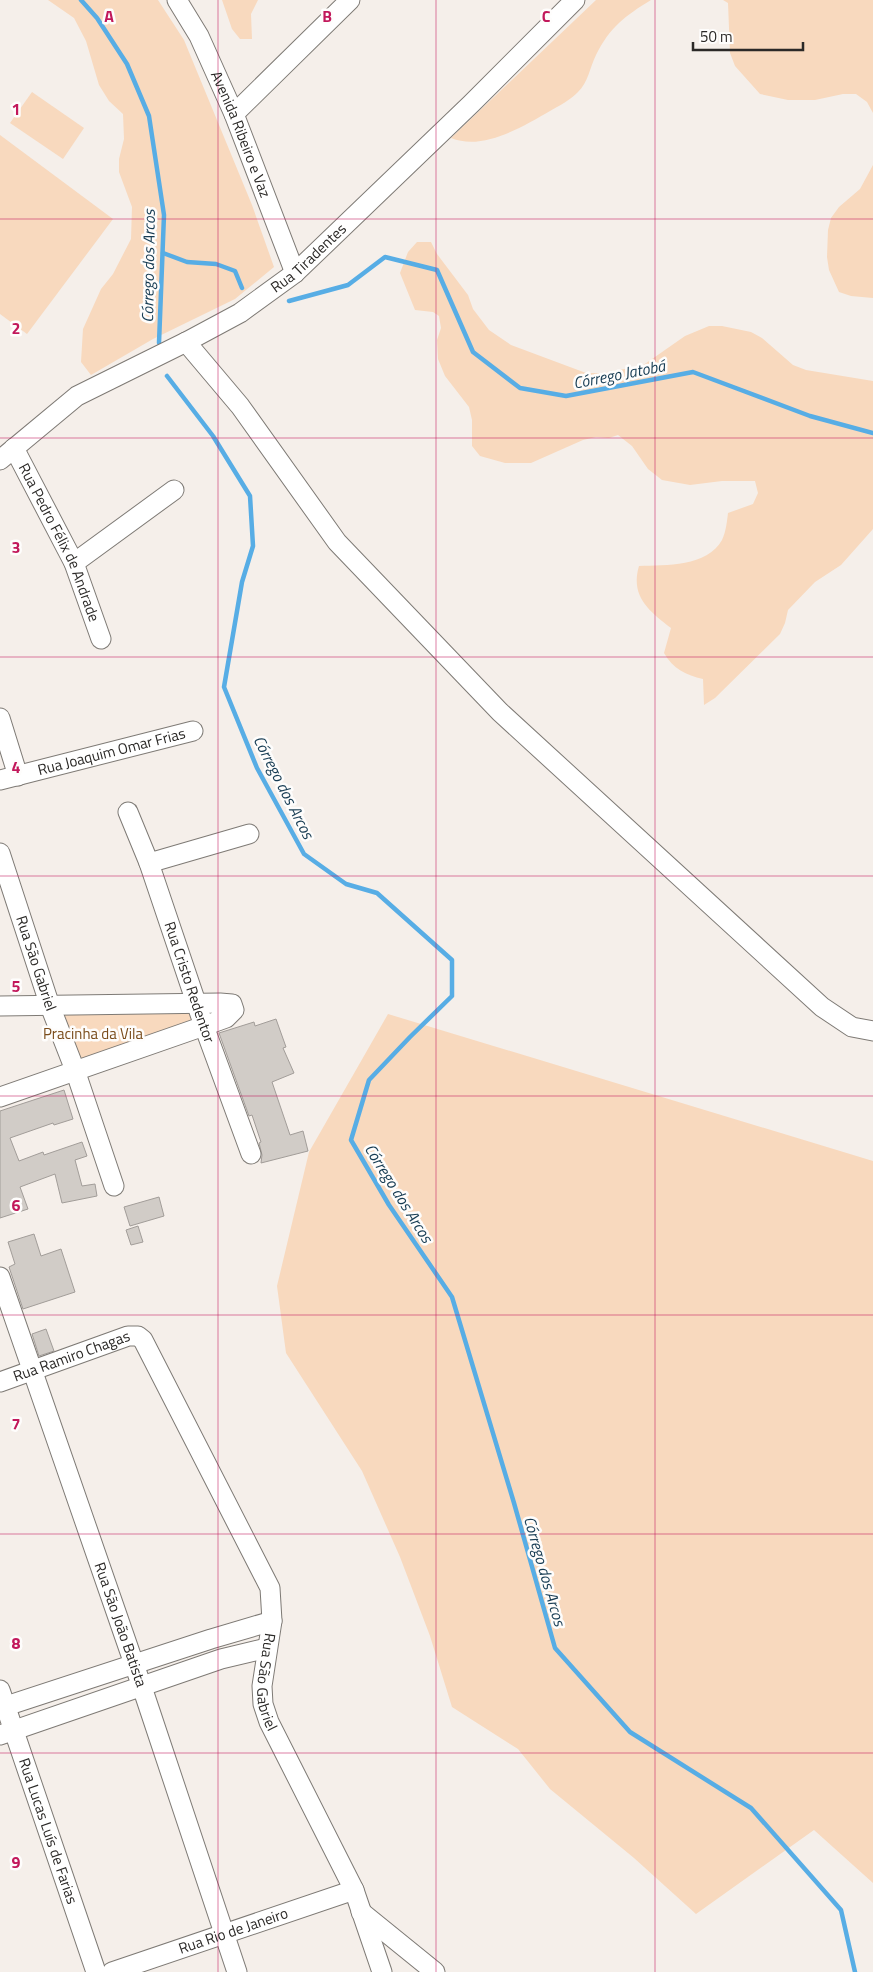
<svg xmlns="http://www.w3.org/2000/svg" width="873" height="1972" font-family="'Titillium Web',sans-serif">
<style>
.green{fill:#f8d9be}
.lines{fill:none;stroke-linecap:round;stroke-linejoin:round}
.stream{stroke:#57ade5;stroke-width:4.5}
.building{fill:#d1ccc7;stroke:#a29d99}
.minor-casing{stroke:#7e7a75;stroke-width:21}
.minor{stroke:#fff;stroke-width:19}
.grid{fill:none;stroke:#c2185b;stroke-width:1;stroke-opacity:0.55}
.labels{text-anchor:middle;stroke-width:5;stroke-linejoin:round;paint-order:stroke}
.street-label{font-size:15px;fill:#2b2927;stroke:#fefdfc}
.park-label{font-size:15px;fill:#7a4c1b;stroke:#fefdfc}
.water-label{font-size:16px;font-style:italic;fill:#173c53;stroke:#fefdfc}
.grid-label{font-size:16px;text-anchor:middle;font-weight:bold;fill:#c2185b;stroke:#fefdfc;stroke-width:5;stroke-linejoin:round;paint-order:stroke}
</style>
<rect width="100%" height="100%" fill="#f5efea"/>
<!-- green -->
<g class="green">
<path d="M 48,0 L 158,0 L 184,40 L 252,205 L 274,267 L 235,299 L 153,339 L 91,375 L 81,362 L 83,329 L 101,289 L 113,274 L 131,239 L 132,207 L 119,172 L 119,159 L 124,139 L 123,114 L 109,101 L 99,85 L 86,41 L 74,18 Z"/>
<path d="M 222,0 L 258,0 L 251,14 L 252,39 L 240,39 L 232,29 Z"/>
<path d="M 596,0 L 651,0 C 625,16 610,27 596,55 C 590,67 588,83 578,92 C 570,100 559,106 550,111 C 522,127 483,151 451,138 Z"/>
<path d="M 723,0 L 873,0 L 873,113 L 867,102 L 856,94 L 843,94 L 815,100 L 788,100 L 760,94 L 735,66 L 730,53 L 728,3 Z"/>
<path d="M 32,92 L 84,128 L 63,159 L 10,123 Z"/>
<path d="M 0,135 L 113,219 L 27,334 L 0,314 Z"/>
<path d="M 873,165 L 873,298 L 851,296 L 839,292 L 829,270 L 827,257 L 828,230 L 831,218 L 839,207 L 860,189 Z"/>
<path d="M 417,242 L 431,242 L 437,254 L 468,295 L 473,309 L 489,330 L 511,345 L 586,373 L 601,373 L 642,366 L 685,336 L 709,326 L 722,326 L 751,332 L 762,338 L 793,365 L 806,370 L 873,381 L 873,529 L 841,565 L 815,582 L 788,610 L 785,623 L 780,634 L 715,698 L 704,705 L 703,679 C 686,675 673,669 664,653 L 671,628 C 649,611 630,596 639,566 C 666,565 707,567 722,540 C 726,532 727,521 728,513 L 753,504 L 758,493 L 755,481 L 722,481 L 690,485 L 662,480 L 648,469 L 632,446 L 618,435 L 609,438 L 596,437 L 583,440 L 531,463 L 505,463 L 480,456 L 472,446 L 472,420 L 469,407 L 445,376 L 438,359 L 437,340 L 441,328 L 439,316 L 433,312 L 415,310 L 400,273 L 408,252 Z"/>
<path d="M 194,1008 L 197,1023 L 78,1063 L 61,1011 Z"/>
<path d="M 388,1014 L 873,1161 L 873,1883 L 814,1830 L 696,1914 L 634,1858 L 550,1789 L 518,1749 L 452,1707 L 430,1636 L 400,1557 L 362,1471 L 286,1353 L 277,1286 L 309,1152 Z"/>
</g>
<g class="lines">
<!-- stream -->
<g class="stream">
<path d="M 81,0 L 97,18 L 127,64 L 149,116 L 164,215 L 159,343"/>
<path d="M 163,253 L 187,262 L 216,264 L 235,271 L 242,288"/>
<path d="M 289,301 L 348,285 L 385,257 L 437,270 L 473,352 L 520,388 L 566,396 L 693,372 L 810,416 L 873,433"/>
<path d="M 167,376 L 213,436 L 250,496 L 253,546 L 242,582 L 224,687 L 257,768 L 304,854 L 346,884 L 377,893 L 452,960 L 452,996 L 410,1037 L 369,1080 L 351,1140 L 389,1205 L 452,1297 L 514,1503 L 555,1648 L 630,1732 L 751,1808 L 841,1910 L 855,1972"/>
</g>
</g>
<!-- building -->
<g class="building">
<path d="M 276,1019 L 286,1047 L 283,1048 L 294,1073 L 272,1082 L 290,1135 L 303,1131 L 308,1151 L 261,1163 L 262,1155 L 259,1143 L 261,1142 L 252,1115 L 249,1116 L 219,1033 L 254,1022 L 255,1026 Z"/>
<path d="M 64,1090 L 73,1119 L 54,1125 L 53,1123 L 10,1138 L 19,1161 L 43,1152 L 44,1155 L 82,1142 L 87,1156 L 75,1160 L 82,1186 L 95,1184 L 97,1196 L 62,1203 L 55,1174 L 20,1187 L 28,1209 L 0,1218 L 0,1111 Z"/>
<path d="M 159,1197 L 164,1216 L 130,1226 L 124,1207 Z"/>
<path d="M 138,1226 L 143,1242 L 131,1245 L 126,1230 Z"/>
<path d="M 34,1234 L 41,1256 L 61,1249 L 75,1292 L 23,1309 L 9,1267 L 15,1264 L 8,1242 Z"/>
<path d="M 46,1329 L 54,1351 L 39,1356 L 32,1334 Z"/>
</g>
<g class="lines">
<!-- minor casing -->
<g class="minor-casing">
<g id="minor">
<path id="s1" d="M 177,0 L 199,36 L 234,114 L 295,273"/>
<path d="M 234,114 L 350,0"/>
<path d="M 186,342 L 240,406 L 337,542 L 500,712 L 822,1007 L 852,1027 L 873,1031"/>
<path id="s2" d="M 14,448 L 74,563 L 101,639"/>
<path id="s3" d="M 0,460 L 77,396 L 186,342 L 240,313 L 295,273 L 471,104 L 575,0"/>
<path d="M 74,563 L 174,490"/>
<path d="M 0,718 L 18,776"/>
<path id="s4" d="M 0,780 L 193,731"/>
<path id="s5" d="M 128,812 L 149,863 L 204,1026 L 251,1154"/>
<path id="s6" d="M 0,853 L 50,1006 L 75,1070 L 114,1186"/>
<path d="M 149,863 L 249,834"/>
<path d="M 0,1006 L 220,1003 L 232,1004 L 234,1010 L 226,1018 L 204,1026 L 0,1097"/>
<path id="s7" d="M 0,1277 L 142,1687 L 237,1972"/>
<path id="s8" d="M 0,1382 L 128,1336 L 138,1336 L 143,1340 L 270,1588 L 272,1621 L 262,1686 L 263,1704 L 269,1722 L 354,1890 L 382,1972"/>
<path id="s9" d="M 0,1690 L 96,1972"/>
<path d="M 0,1708 L 211,1639 L 272,1621"/>
<path d="M 0,1735 L 221,1659 L 267,1648"/>
<path d="M 361,1912 L 435,1972"/>
<path id="s10" d="M 112,1972 L 354,1890"/>
</g>
</g>
<!-- minor -->
<use href="#minor" class="minor"/>
</g>
<!-- grid -->
<path class="grid" d="M 218,0 L 218,1972M 436,0 L 436,1972M 655,0 L 655,1972M 0,219 L 873,219M 0,438 L 873,438M 0,657 L 873,657M 0,876 L 873,876M 0,1096 L 873,1096M 0,1315 L 873,1315M 0,1534 L 873,1534M 0,1753 L 873,1753"/>
<g class="labels">
<!-- street labels -->
<g class="street-label">
<text dy="5" stroke="none"><textPath href="#s1" startOffset="149">Avenida Ribeiro e Vaz</textPath></text>
<text dy="5" stroke="none"><textPath href="#s3" startOffset="371">Rua Tiradentes</textPath></text>
<text dy="5" stroke="none"><textPath href="#s2" startOffset="105">Rua Pedro Félix de Andrade</textPath></text>
<text dy="5" stroke="none"><textPath href="#s4" startOffset="115">Rua Joaquim Omar Frias</textPath></text>
<text dy="5" stroke="none"><textPath href="#s6" startOffset="116">Rua São Gabriel</textPath></text>
<text dy="5" stroke="none"><textPath href="#s5" startOffset="181">Rua Cristo Redentor</textPath></text>
<text dy="5" stroke="none"><textPath href="#s8" startOffset="76">Rua Ramiro Chagas</textPath></text>
<text dy="5" stroke="none"><textPath href="#s7" startOffset="368">Rua São João Batista</textPath></text>
<text dy="5" stroke="none"><textPath href="#s8" startOffset="526">Rua São Gabriel</textPath></text>
<text dy="5" stroke="none"><textPath href="#s9" startOffset="149">Rua Lucas Luís de Farias</textPath></text>
<text dy="5" stroke="none"><textPath href="#s10" startOffset="128">Rua Rio de Janeiro</textPath></text>
</g>
<!-- park labels -->
<g class="park-label">
<text x="93" y="1039">Pracinha da Vila</text>
</g>
<!-- water labels -->
<g class="water-label">
<text transform="translate(148 266) rotate(-89)" y="6">Córrego dos Arcos</text>
<text transform="translate(619 374) rotate(-11)" y="6">Córrego Jatobá</text>
<text transform="translate(284 787) rotate(63)" y="6">Córrego dos Arcos</text>
<text transform="translate(399 1193) rotate(58)" y="6">Córrego dos Arcos</text>
<text transform="translate(545 1571) rotate(74)" y="6">Córrego dos Arcos</text>
</g>
</g>
<g class="grid-label">
<text x="109" y="22">A</text>
<text x="327" y="22">B</text>
<text x="546" y="22">C</text>
<text x="16" y="115">1</text>
<text x="16" y="334">2</text>
<text x="16" y="553">3</text>
<text x="16" y="773">4</text>
<text x="16" y="992">5</text>
<text x="16" y="1211">6</text>
<text x="16" y="1430">7</text>
<text x="16" y="1649">8</text>
<text x="16" y="1868">9</text>
</g>
<!-- scale -->
<path d="M693 42v8h110v-8" fill="none" stroke="#2b2927" stroke-width="2.5"/>
<text x="700" y="42" font-size="15" fill="#2b2927" stroke="#fefdfc" stroke-width="4" paint-order="stroke">50 m</text>
</svg>
